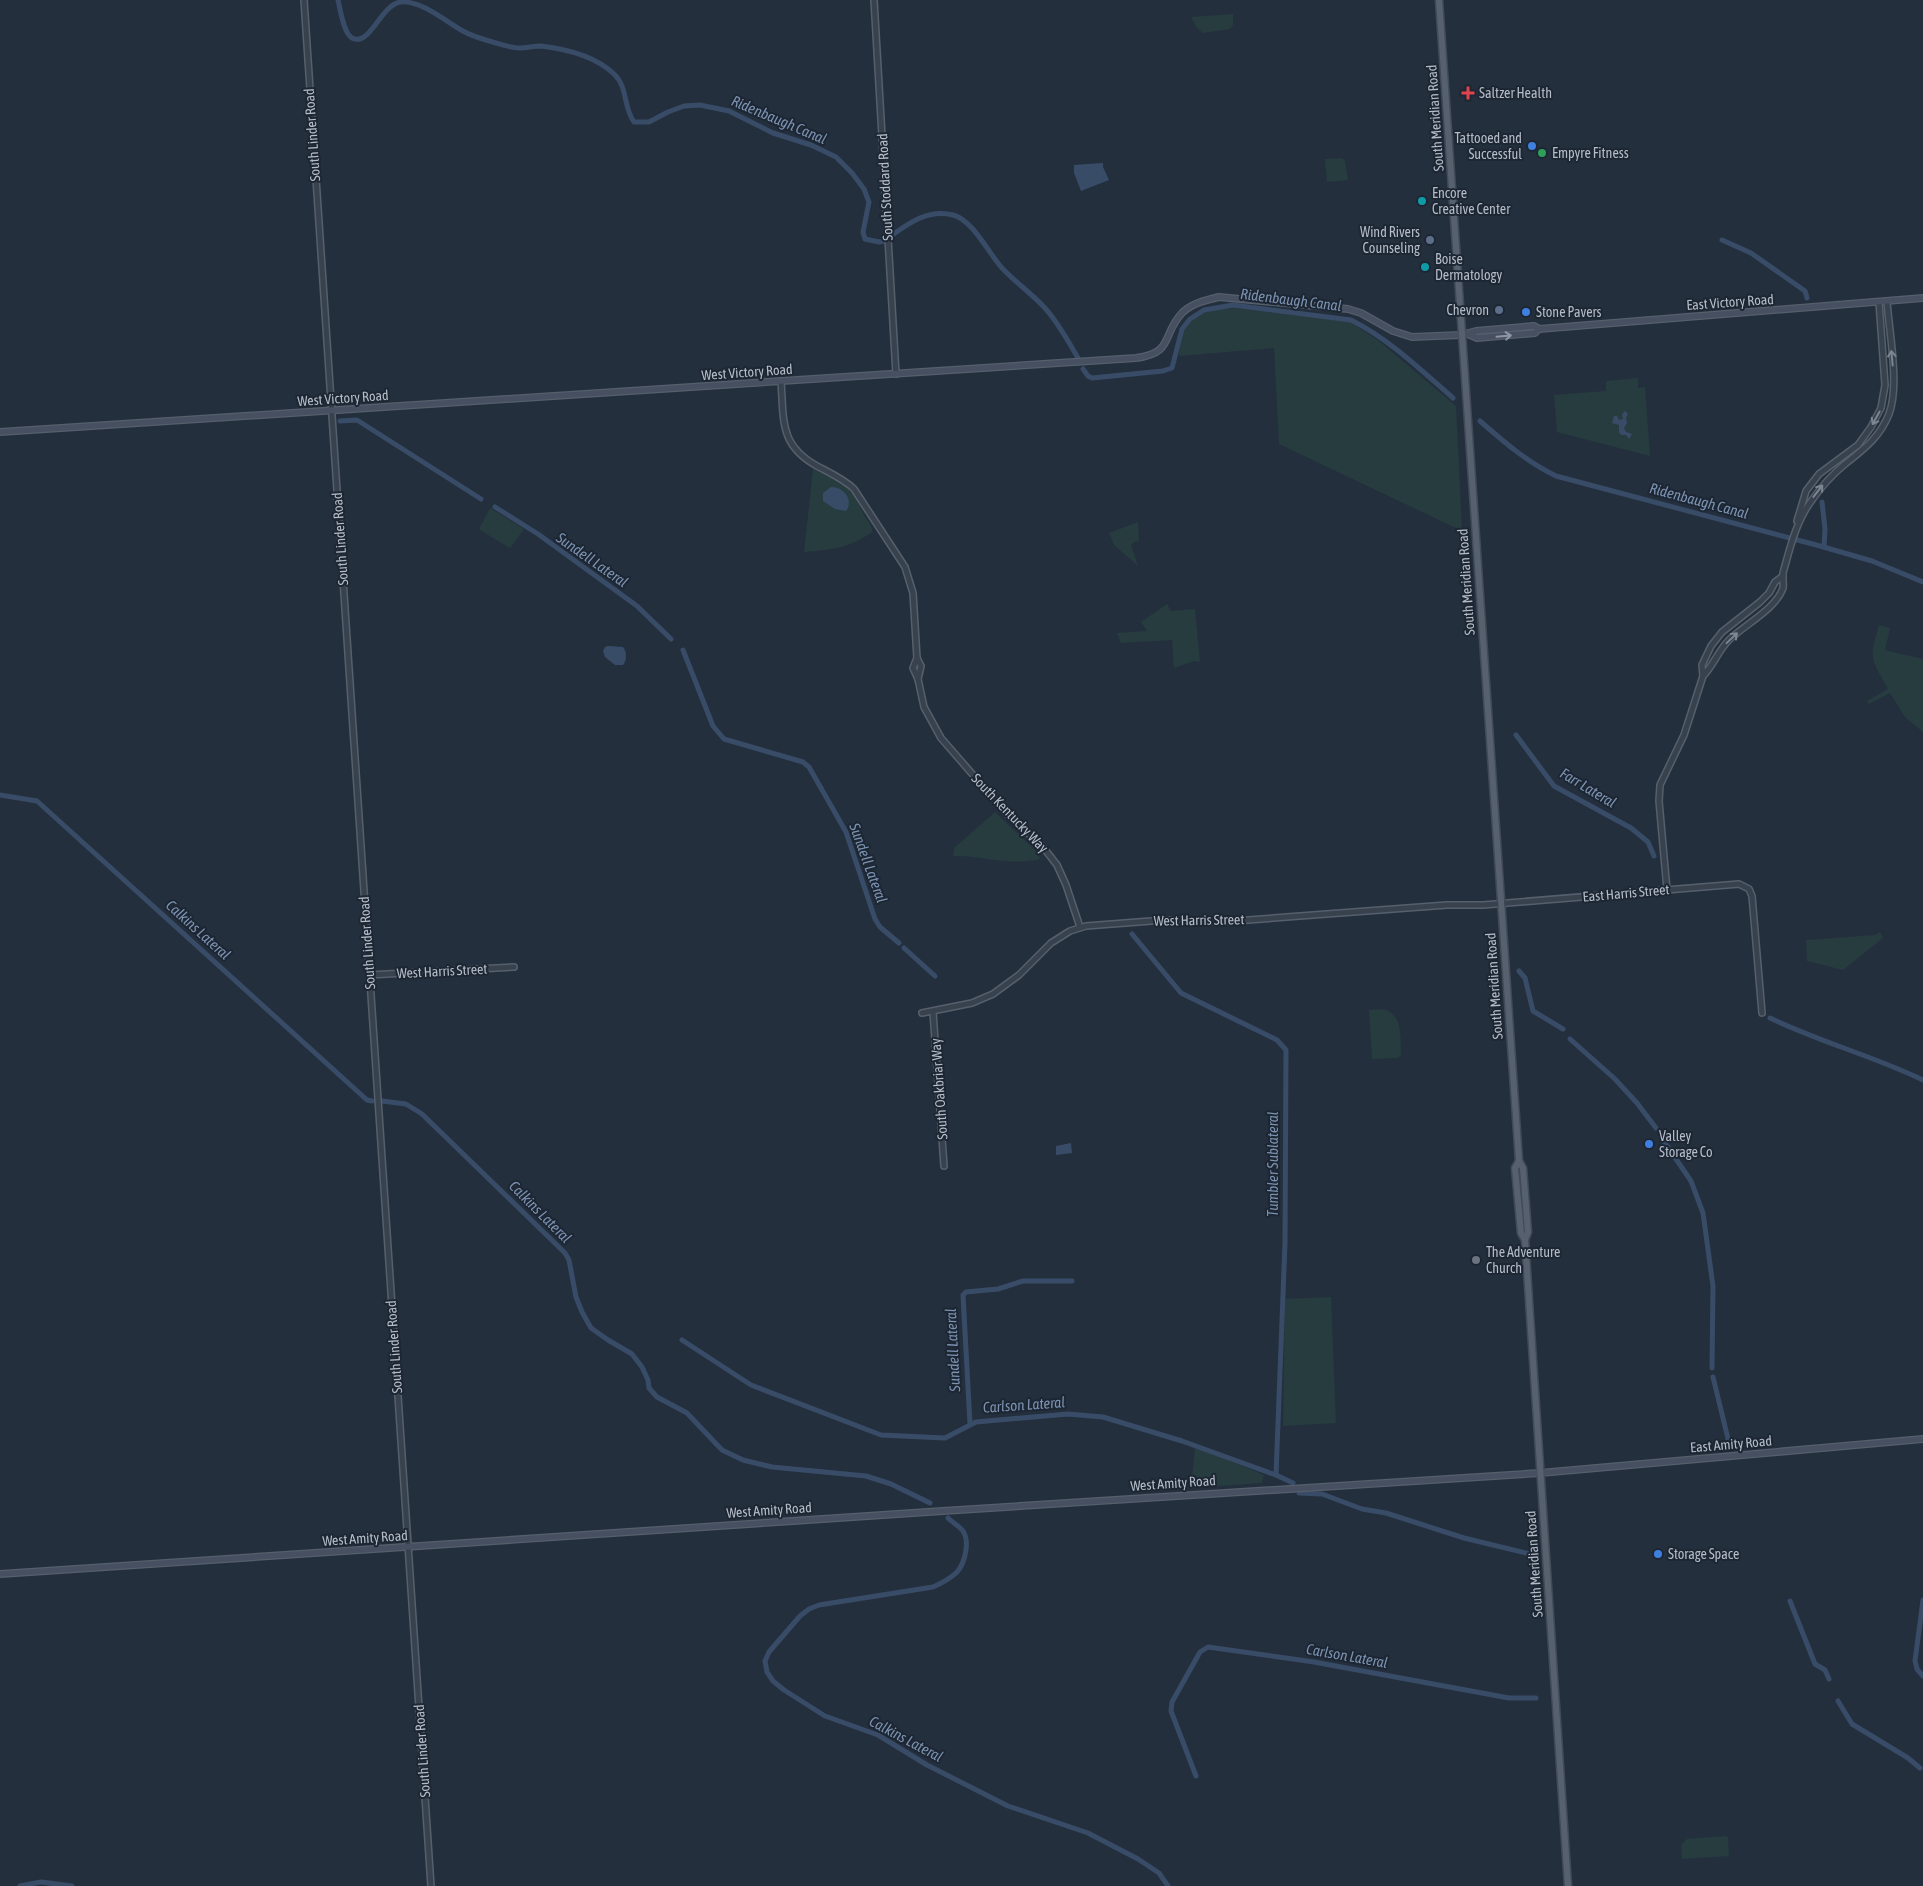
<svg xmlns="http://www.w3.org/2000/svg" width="1923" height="1886" font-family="'Asap Condensed',sans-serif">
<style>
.green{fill:#263c3f}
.water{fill:#394c67}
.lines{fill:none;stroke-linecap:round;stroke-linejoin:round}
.canal{stroke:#394c67;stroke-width:5}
.tertiary-casing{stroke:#565f6c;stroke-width:8}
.secondary-casing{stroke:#565f6c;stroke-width:8}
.primary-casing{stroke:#414a57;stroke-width:9}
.tertiary{stroke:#38414e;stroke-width:5}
.secondary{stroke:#465061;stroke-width:5.5}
.primary{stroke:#56606e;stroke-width:6}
.oneway{stroke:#8e96a5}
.oneway2{stroke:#7c8592}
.health-dot{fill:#e0444e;stroke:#1d2633;stroke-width:2}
.shop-dot{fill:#3f7fe0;stroke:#1d2633;stroke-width:2}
.leisure-dot{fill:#2e9e5b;stroke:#1d2633;stroke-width:2}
.culture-dot{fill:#0f9aa8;stroke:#1d2633;stroke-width:2}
.service-dot{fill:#5c6f8a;stroke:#1d2633;stroke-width:2}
.worship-dot{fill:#6b7280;stroke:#1d2633;stroke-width:2}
.labels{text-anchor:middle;stroke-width:4;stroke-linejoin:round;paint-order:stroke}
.poi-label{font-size:14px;fill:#b4bcc9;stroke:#1d2633;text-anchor:start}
.street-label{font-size:14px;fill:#b4bcc9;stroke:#1d2633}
.water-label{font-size:15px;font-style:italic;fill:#7c92b1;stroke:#1d2633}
</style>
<rect width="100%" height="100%" fill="#242f3e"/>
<!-- green -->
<g class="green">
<path d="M 1233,14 L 1233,25 L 1230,29 L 1203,33 L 1196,27 L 1191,17 Z"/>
<path d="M 1342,158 L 1345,161 L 1348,180 L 1327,182 L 1325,159 Z"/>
<path d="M 1236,308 L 1350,322 L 1379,341 L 1456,406 L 1462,531 L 1279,444 L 1274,348 L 1179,356 L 1180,335 L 1189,321 L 1208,310 Z"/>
<path d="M 1638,378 L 1638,388 L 1645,387 L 1650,456 L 1557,432 L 1554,395 L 1606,391 L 1606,381 Z"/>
<path d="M 813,469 C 838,482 852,485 862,511 C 865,519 873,524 872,532 C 851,548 830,550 804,552 Z"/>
<path d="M 490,508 L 524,529 L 510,548 L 480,530 L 480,527 Z"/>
<path d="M 1138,522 L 1139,541 L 1134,542 L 1131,545 L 1138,566 L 1114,545 L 1109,533 Z"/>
<path d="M 1167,604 L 1171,611 L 1195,609 L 1200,662 L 1194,661 L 1174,668 L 1172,640 L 1121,643 L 1117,633 L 1147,631 L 1141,622 Z"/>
<path d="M 1879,625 L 1890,628 L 1885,650 L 1923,659 L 1923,732 L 1905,717 L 1890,693 L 1869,704 L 1867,701 L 1888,689 C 1870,657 1869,659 1879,625 Z"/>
<path d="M 995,812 L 1038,853 L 1040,859 C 1007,867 985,855 953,856 L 954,848 Z"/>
<path d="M 1880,932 L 1883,938 L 1843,970 L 1807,961 L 1806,940 L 1875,935 Z"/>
<path d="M 1382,1009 C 1404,1013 1400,1039 1401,1056 L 1397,1058 L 1372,1059 L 1369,1010 Z"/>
<path d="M 1331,1297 L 1336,1423 L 1283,1426 L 1285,1299 Z"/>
<path d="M 1195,1446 L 1264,1475 L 1262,1483 L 1191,1488 Z"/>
<path d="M 1726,1836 L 1728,1838 L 1729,1856 L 1682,1859 L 1681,1845 L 1687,1839 Z"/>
</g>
<!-- water -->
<g class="water">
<path d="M 1103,163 L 1103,167 L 1109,180 L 1081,191 L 1074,173 L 1074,165 Z"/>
<path d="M 1625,411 L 1628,414 L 1626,418 L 1627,423 L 1624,428 L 1626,432 L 1632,434 L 1629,439 L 1626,435 L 1622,435 L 1619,433 L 1619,425 L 1612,423 L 1614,416 L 1617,416 L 1619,420 L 1623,419 L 1622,414 Z"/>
<path d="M 831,487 C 844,487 854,500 846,511 L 835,509 L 823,501 L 823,493 Z"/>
<path d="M 608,646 L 623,647 C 627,652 627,660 623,665 L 615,665 L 605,657 L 603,651 L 605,647 Z"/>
<path d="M 1071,1143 L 1072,1153 L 1056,1155 L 1056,1146 Z"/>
</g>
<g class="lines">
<!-- canal -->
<g class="canal">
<path d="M 338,0 C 340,9 344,34 352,38 C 370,47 380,6 400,2 C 421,0 444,20 461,30 C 471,36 485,40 496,43 C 503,45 512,48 519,48 C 526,48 534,46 541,46 C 567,49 595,56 614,74 C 628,87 623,107 634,122 L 649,122 L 668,112 L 684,106 L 700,105 L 729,111 L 773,133 L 811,145 L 836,157 L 852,173 L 864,189 L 869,202 L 863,232 L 865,239 L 879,242 L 884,241 C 905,226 926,208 953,215 C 973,220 989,254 1002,268 C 1015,282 1031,293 1044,307 C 1058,322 1068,341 1078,358"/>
<path d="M 1722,240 L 1751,253 L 1805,291 L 1807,298"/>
<path d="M 1083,369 L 1088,376 L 1092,378 L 1163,371 L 1172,368 L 1182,329 L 1190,319 L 1204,310 L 1233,305 L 1351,320 C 1389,339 1421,370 1453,398"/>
<path d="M 340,421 L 357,420 L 481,499"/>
<path d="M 1480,421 C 1504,442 1527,462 1556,476 L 1820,546 L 1872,561 L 1923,582"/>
<path d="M 1822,502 L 1825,529 L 1824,547"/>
<path d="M 495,507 L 538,534 L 637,606 L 671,639"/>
<path d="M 683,650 L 713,726 L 724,739 L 803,762 L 809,767 L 846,832 L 875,919 L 880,927 L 899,943"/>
<path d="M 1516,735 L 1554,786 L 1631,828 L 1648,842 L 1654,856"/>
<path d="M 0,795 L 37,801 L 367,1100 L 372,1101"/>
<path d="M 1132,934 L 1181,993 L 1277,1040 L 1286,1050 L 1285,1243 L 1276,1475"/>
<path d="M 904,948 L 935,976"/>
<path d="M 1519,971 L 1525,978 L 1533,1011 L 1563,1029"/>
<path d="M 1770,1018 C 1820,1042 1873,1056 1923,1080"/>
<path d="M 1570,1039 L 1615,1079 L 1637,1103 L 1656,1128"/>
<path d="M 382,1101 L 406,1104 L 422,1114 L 565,1253 L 569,1260 L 576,1297 L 582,1312 L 591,1328 L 608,1340 L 632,1354 L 642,1367 L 648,1380 L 649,1388 L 657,1397 L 687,1413 L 722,1450 L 743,1460 L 772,1467 L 866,1476 L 891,1484 L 930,1503"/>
<path d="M 1661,1137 L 1691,1181 L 1703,1213 L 1713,1286 L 1712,1368"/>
<path d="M 682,1340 L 751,1385 L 881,1435 L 945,1438 L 976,1422 L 1068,1414 L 1103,1417 L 1182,1441 L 1276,1475 L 1293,1483"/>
<path d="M 1713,1377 L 1730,1447"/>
<path d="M 970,1424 L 963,1295 L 966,1292 L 998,1289 L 1023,1281 L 1072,1281"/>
<path d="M 1299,1493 L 1322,1494 L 1362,1509 L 1386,1513 L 1464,1538 L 1530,1554"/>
<path d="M 948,1518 C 952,1522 959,1526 963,1531 C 970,1542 965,1563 957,1572 C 950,1579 942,1583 933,1587 L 819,1605 L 809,1609 L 800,1616 L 769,1652 L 765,1661 L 767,1672 L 773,1681 L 784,1690 L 825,1716 L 878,1735 L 927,1765 L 1008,1806 L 1088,1833 L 1138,1859 L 1159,1873 L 1168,1886"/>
<path d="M 1923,1600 L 1915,1661 L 1917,1669 L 1923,1676"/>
<path d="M 1790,1601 L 1815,1664 L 1825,1670 L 1829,1679"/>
<path d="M 1838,1701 L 1852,1724 L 1908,1758 L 1920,1768"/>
<path d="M 1196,1776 L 1171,1711 L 1172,1702 L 1200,1652 L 1208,1647 L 1314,1662 L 1509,1698 L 1536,1698"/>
<path d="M 20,1886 L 41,1882 L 72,1886"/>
</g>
<!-- tertiary casing -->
<g class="tertiary-casing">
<g id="tertiary">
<path d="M 304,0 L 431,1886"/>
<path d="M 874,0 L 896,374"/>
<path d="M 781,382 C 784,420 779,445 817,466 C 830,473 844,479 854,489 L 905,567 L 913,593 L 917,658 L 921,666 L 918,679"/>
<path d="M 1797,521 L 1806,491 L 1819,474 L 1858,445 L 1871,427 L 1881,408 L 1885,385 L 1879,302"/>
<path d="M 917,658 L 913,668 L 918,679 L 924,707 L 941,738 L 1007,814 L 1043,847 L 1057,865 L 1066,885 L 1080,927"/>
<path d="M 1703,676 C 1713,666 1718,651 1729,640 C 1744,625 1776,609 1783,588 C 1784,583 1782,578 1783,573 C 1790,548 1796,521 1812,500 C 1821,487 1833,474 1845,464 C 1864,449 1880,437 1889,414 C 1900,385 1889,332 1887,301"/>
<path d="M 1667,890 L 1659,801 L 1660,785 L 1684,735 L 1703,676 L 1702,665 L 1711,646 L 1722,632 L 1760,602 L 1769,593 L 1775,582 L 1783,576"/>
<path d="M 369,975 L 514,967"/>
<path d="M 933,1012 L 944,1166"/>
<path d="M 922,1013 L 972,1003 L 993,994 L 1019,975 L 1051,943 L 1070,931 L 1086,926 L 1164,920 L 1221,922 L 1447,905 L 1483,905 L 1739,884 L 1749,889 L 1752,896 L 1762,1013"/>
</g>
</g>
<!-- secondary casing -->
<g class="secondary-casing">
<g id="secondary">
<path d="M 1468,334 L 1477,338 L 1535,333 L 1539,329"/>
<path d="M 0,432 L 1136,358 C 1175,353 1161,334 1183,312 C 1193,303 1206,300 1219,297 L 1348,309 L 1361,313 L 1393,331 L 1412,337 L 1461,335 L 1476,331 L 1534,326 L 1539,329 L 1923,298"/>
<path d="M 0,1574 L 943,1511 L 1540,1473 L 1923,1439"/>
</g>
</g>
<!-- primary casing -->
<g class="primary-casing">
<g id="primary">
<path d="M 1439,0 L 1519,1161 L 1523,1168 L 1528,1232 L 1525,1240"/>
<path d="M 1519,1161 L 1515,1168 L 1521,1233 L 1525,1240 L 1568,1886"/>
</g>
</g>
<!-- tertiary -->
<use href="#tertiary" class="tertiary"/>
<!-- secondary -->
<use href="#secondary" class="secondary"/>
<!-- primary -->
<use href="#primary" class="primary"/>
</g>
<!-- one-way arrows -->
<defs><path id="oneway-shaft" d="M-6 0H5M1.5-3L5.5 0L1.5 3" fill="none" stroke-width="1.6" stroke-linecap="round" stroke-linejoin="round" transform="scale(1.25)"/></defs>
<use class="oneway" href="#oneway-shaft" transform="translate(1504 336) rotate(-5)"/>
<g class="oneway2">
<use href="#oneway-shaft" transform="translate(1892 358) rotate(-95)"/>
<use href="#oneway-shaft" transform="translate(1876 418) rotate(119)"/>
<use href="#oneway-shaft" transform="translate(1818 491) rotate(-52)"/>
<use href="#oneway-shaft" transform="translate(1732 638) rotate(-43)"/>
</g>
<!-- markers -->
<path class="health-dot" d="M1465.5 85.5h5v5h5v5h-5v5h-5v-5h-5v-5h5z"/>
<g class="shop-dot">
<circle cx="1532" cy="146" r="5"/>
<circle cx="1526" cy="312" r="5"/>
<circle cx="1649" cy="1144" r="5"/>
<circle cx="1658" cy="1554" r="5"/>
</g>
<circle class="leisure-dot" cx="1542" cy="153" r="5"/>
<g class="culture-dot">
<circle cx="1422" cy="201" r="5"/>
<circle cx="1425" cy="267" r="5"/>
</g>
<g class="service-dot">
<circle cx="1430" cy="240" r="5"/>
<circle cx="1499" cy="310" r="5"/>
</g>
<circle class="worship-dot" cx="1476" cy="1260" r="5"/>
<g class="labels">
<!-- poi labels -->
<g class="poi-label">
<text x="1479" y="98">Saltzer Health</text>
<text x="1522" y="143" text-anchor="end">Tattooed and<tspan x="1522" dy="16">Successful</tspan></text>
<text x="1552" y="158">Empyre Fitness</text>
<text x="1432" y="198">Encore<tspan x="1432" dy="16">Creative Center</tspan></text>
<text x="1420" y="237" text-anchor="end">Wind Rivers<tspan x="1420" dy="16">Counseling</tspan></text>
<text x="1435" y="264">Boise<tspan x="1435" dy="16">Dermatology</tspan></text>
<text x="1489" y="315" text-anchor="end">Chevron</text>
<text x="1536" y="317">Stone Pavers</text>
<text x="1659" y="1141">Valley<tspan x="1659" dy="16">Storage Co</tspan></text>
<text x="1486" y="1257">The Adventure<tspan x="1486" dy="16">Church</tspan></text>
<text x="1668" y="1559">Storage Space</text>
</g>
<!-- street labels -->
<g class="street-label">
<text transform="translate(1435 118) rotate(-94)" y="5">South Meridian Road</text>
<text transform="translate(312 135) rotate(-94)" y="5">South Linder Road</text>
<text transform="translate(885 187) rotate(-93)" y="5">South Stoddard Road</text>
<text transform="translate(1730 302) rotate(-4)" y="5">East Victory Road</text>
<text transform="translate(747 372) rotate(-4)" y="5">West Victory Road</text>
<text transform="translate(343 398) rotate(-4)" y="5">West Victory Road</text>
<text transform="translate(340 539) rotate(-94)" y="5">South Linder Road</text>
<text transform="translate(1466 582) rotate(-94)" y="5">South Meridian Road</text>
<text transform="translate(1010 813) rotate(46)" y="5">South Kentucky Way</text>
<text transform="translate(1626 893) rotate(-5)" y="5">East Harris Street</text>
<text transform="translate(1199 920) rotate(-1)" y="5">West Harris Street</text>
<text transform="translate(367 943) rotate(-94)" y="5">South Linder Road</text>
<text transform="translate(442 971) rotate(-3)" y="5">West Harris Street</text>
<text transform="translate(1494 986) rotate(-94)" y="5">South Meridian Road</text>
<text transform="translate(939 1089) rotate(-94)" y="5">South Oakbriar Way</text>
<text transform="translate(394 1347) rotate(-94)" y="5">South Linder Road</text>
<text transform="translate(1731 1444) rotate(-5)" y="5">East Amity Road</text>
<text transform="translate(1173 1483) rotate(-4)" y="5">West Amity Road</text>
<text transform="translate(769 1510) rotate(-4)" y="5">West Amity Road</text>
<text transform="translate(365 1538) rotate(-4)" y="5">West Amity Road</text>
<text transform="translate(1534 1564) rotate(-94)" y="5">South Meridian Road</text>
<text transform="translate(422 1751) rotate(-94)" y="5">South Linder Road</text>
</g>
<!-- water labels -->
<g class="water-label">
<text transform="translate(779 120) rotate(23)" y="5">Ridenbaugh Canal</text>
<text transform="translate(1291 300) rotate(7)" y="5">Ridenbaugh Canal</text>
<text transform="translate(1699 501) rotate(15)" y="5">Ridenbaugh Canal</text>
<text transform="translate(592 560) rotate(35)" y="5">Sundell Lateral</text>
<text transform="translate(1588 788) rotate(31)" y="5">Farr Lateral</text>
<text transform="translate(868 863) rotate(70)" y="5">Sundell Lateral</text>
<text transform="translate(198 930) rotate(42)" y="5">Calkins Lateral</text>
<text transform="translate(1273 1164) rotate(-90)" y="5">Tumbler Sublateral</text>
<text transform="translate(540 1212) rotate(45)" y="5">Calkins Lateral</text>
<text transform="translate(953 1350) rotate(-93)" y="5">Sundell Lateral</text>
<text transform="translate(1024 1405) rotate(-4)" y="5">Carlson Lateral</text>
<text transform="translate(1347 1656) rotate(10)" y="5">Carlson Lateral</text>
<text transform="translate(906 1739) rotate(28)" y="5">Calkins Lateral</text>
</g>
</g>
</svg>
